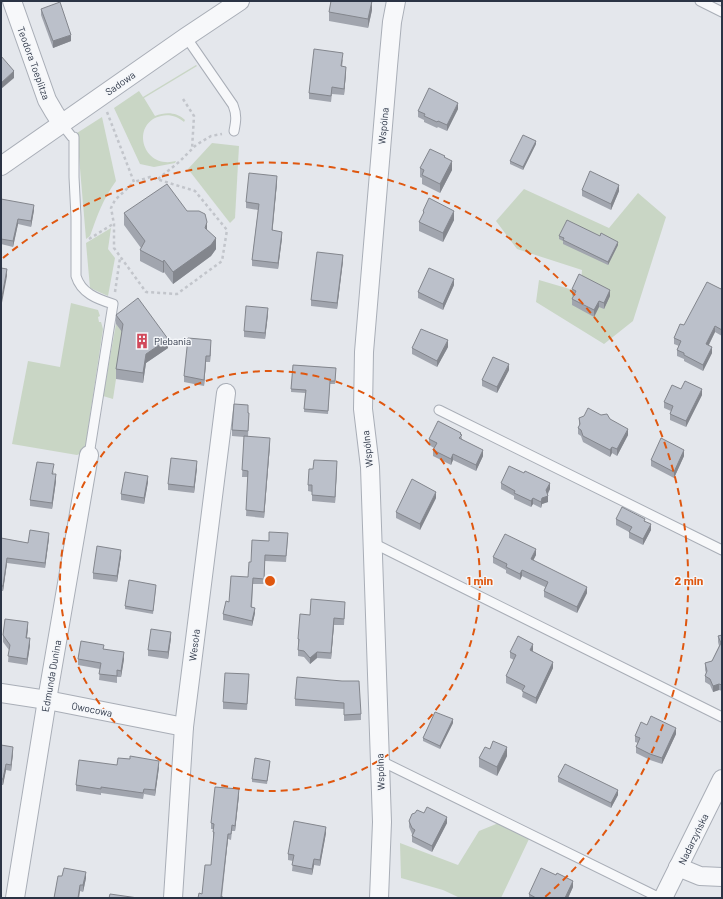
<svg xmlns="http://www.w3.org/2000/svg" width="723" height="899" font-family="Barlow,sans-serif">
<style>
.green{fill:#c9d6c5}
.lines{fill:none;stroke-linecap:round;stroke-linejoin:round}
.service-casing{stroke:#a9aeb7;stroke-width:11}
.minor-casing{stroke:#a9aeb7;stroke-width:20}
.path{stroke:#c2c5cb;stroke-width:2.5;stroke-dasharray:3 3;stroke-linecap:butt}
.service{stroke:#f7f8fa;stroke-width:9}
.minor{stroke:#f7f8fa;stroke-width:18}
.wall{fill:#a1a5ae}
.shaded-wall{fill:#83868d}
.building{fill:#bbc0ca;stroke:#83868d}
.ring{fill:none;stroke:#df570f;stroke-width:2;stroke-dasharray:7 5}
.labels{text-anchor:middle;stroke-width:3;stroke-linejoin:round;paint-order:stroke}
.street-label{font-size:10px;fill:#2b3445;stroke:#f4f6f9}
.poi-label{font-size:10px;fill:#2b3445;stroke:#f4f6f9;text-anchor:start}
.centre{fill:#df570f;stroke:#f4f6f9;stroke-width:2}
.ring-label{font-size:12px;text-anchor:middle;font-weight:bold;fill:#df570f;stroke:#f4f6f9;stroke-width:3;stroke-linejoin:round;paint-order:stroke}
</style>
<rect width="100%" height="100%" fill="#e4e7ec"/>
<!-- green -->
<g class="green">
<path d="M 196,65 L 197,66 L 144,98 L 155,116 C 166,112 176,112 185,120 L 184,122 C 178,117 170,114 161,116 C 130,123 142,170 176,161 L 175,163 L 154,167 L 140,164 L 114,108 L 139,91 L 143,97 Z"/>
<path d="M 102,117 L 116,181 C 103,199 97,216 90,236 L 86,239 L 77,133 Z"/>
<path d="M 212,143 L 239,146 L 235,218 L 230,223 L 188,169 Z"/>
<path d="M 524,189 L 609,228 L 638,193 L 666,217 L 633,321 L 604,344 L 536,302 L 539,280 L 580,292 L 582,270 L 517,249 L 496,221 Z"/>
<path d="M 111,228 L 108,249 L 115,258 L 108,296 L 90,288 L 86,243 Z"/>
<path d="M 71,303 L 98,310 L 100,316 L 98,317 L 99,322 L 101,322 L 103,329 L 85,449 L 82,453 L 77,455 L 12,444 L 28,361 L 60,367 Z"/>
<path d="M 116,324 L 123,333 L 113,399 L 103,396 Z"/>
<path d="M 501,822 L 529,839 L 501,898 L 460,898 L 443,890 L 401,878 L 400,843 L 458,865 L 479,831 Z"/>
</g>
<g class="lines">
<!-- service casing -->
<g class="service-casing">
<g id="service">
<path d="M 700,1 L 722,12"/>
<path d="M 186,37 L 233,105 C 237,115 236,121 234,131"/>
<path d="M 61,123 L 72,137 L 74,137 L 74,177 L 76,217 L 76,276 C 81,293 97,299 113,304 L 89,455"/>
<path d="M 439,410 L 722,550"/>
<path d="M 373,543 L 722,717"/>
<path d="M 379,760 L 660,898"/>
</g>
</g>
<!-- minor casing -->
<g class="minor-casing">
<g id="minor">
<path d="M 12,1 L 47,100 L 54,112 L 61,123"/>
<path d="M 1,166 L 186,37 L 240,1"/>
<path d="M 1,693 L 47,700 L 184,727"/>
<path d="M 678,867 L 700,876 L 722,877"/>
<path d="M 15,898 L 47,700 L 89,455"/>
<path d="M 173,898 L 184,727 L 226,393"/>
<path d="M 379,898 L 382,822 L 370,467 L 363,409 L 364,352 L 388,66 L 392,22 L 396,1"/>
<path d="M 663,898 L 722,779"/>
</g>
</g>
<!-- path -->
<g class="path">
<path d="M 183,99 L 194,116 L 192,149"/>
<path d="M 107,112 L 134,182 L 115,200 L 111,208 L 114,224 L 114,248 L 146,292 L 177,294 L 222,261 L 227,230 L 195,191 L 150,177 L 134,182"/>
<path d="M 158,179 L 179,162 L 196,145 L 211,136 L 222,134"/>
<path d="M 89,239 L 113,224"/>
<path d="M 115,292 L 120,258"/>
</g>
<!-- service -->
<use href="#service" class="service"/>
<!-- minor -->
<use href="#minor" class="minor"/>
</g>
<!-- wall -->
<g class="wall">
<path d="M 41,9 L 71,41 L 53,48 L 41,15 Z"/>
<path d="M 372,10 L 368,28 L 329,21 L 329,12 Z"/>
<path d="M 343,59 L 342,67 L 346,73 L 344,95 L 332,94 L 331,102 L 309,99 L 309,93 Z"/>
<path d="M 458,109 L 447,131 L 438,127 L 437,128 L 424,122 L 424,120 L 418,117 L 418,111 Z"/>
<path d="M 536,144 L 523,170 L 510,164 L 510,161 Z"/>
<path d="M 445,158 L 452,170 L 440,193 L 422,184 L 422,178 L 420,177 L 420,168 Z"/>
<path d="M 277,183 L 272,230 L 282,238 L 278,269 L 252,266 L 252,260 L 258,210 L 246,208 L 246,202 Z"/>
<path d="M 582,190 L 619,191 L 611,210 L 582,196 Z"/>
<path d="M 1,199 L 34,210 L 31,227 L 18,224 L 13,247 L 1,244 Z"/>
<path d="M 187,211 L 207,230 L 216,249 L 211,256 L 173,284 L 164,272 L 163,273 L 140,261 L 140,250 L 141,248 L 124,225 L 124,213 Z"/>
<path d="M 423,211 L 454,220 L 443,242 L 419,231 L 419,222 L 423,215 Z"/>
<path d="M 559,236 L 618,245 L 608,265 L 563,244 L 563,241 L 559,239 Z"/>
<path d="M 343,261 L 337,309 L 311,306 L 311,300 Z"/>
<path d="M 454,285 L 443,310 L 418,298 L 418,292 Z"/>
<path d="M 722,288 L 722,336 L 715,332 L 709,345 L 712,353 L 703,371 L 684,361 L 684,359 L 677,356 L 677,350 L 679,346 L 674,344 L 674,338 L 684,325 Z"/>
<path d="M 572,289 L 610,296 L 604,309 L 599,307 L 594,317 L 572,305 L 572,299 L 573,296 L 572,295 Z"/>
<path d="M 268,314 L 265,339 L 244,337 L 244,331 Z"/>
<path d="M 116,315 L 168,348 L 146,363 L 143,383 L 116,379 L 116,369 L 122,332 L 116,324 Z"/>
<path d="M 211,346 L 210,362 L 206,362 L 204,386 L 184,382 L 184,376 Z"/>
<path d="M 448,347 L 437,367 L 412,354 L 412,348 Z"/>
<path d="M 293,365 L 336,368 L 335,384 L 330,384 L 328,414 L 304,412 L 305,393 L 291,392 Z"/>
<path d="M 509,370 L 497,393 L 482,386 L 482,380 Z"/>
<path d="M 681,389 L 702,395 L 686,427 L 670,420 L 670,414 L 671,411 L 664,408 L 664,402 Z"/>
<path d="M 248,413 L 249,413 L 248,437 L 270,445 L 264,518 L 246,516 L 248,477 L 242,477 L 244,437 L 232,436 L 232,430 Z"/>
<path d="M 579,418 L 610,419 L 628,435 L 617,456 L 612,453 L 610,457 L 583,442 L 581,436 L 578,434 L 578,428 L 579,426 Z"/>
<path d="M 461,433 L 462,439 L 483,456 L 476,471 L 453,460 L 451,465 L 433,456 L 433,450 L 434,448 L 429,445 L 429,439 Z"/>
<path d="M 684,456 L 674,478 L 651,466 L 651,460 Z"/>
<path d="M 337,467 L 335,503 L 312,501 L 312,492 L 308,491 L 308,485 L 313,469 Z"/>
<path d="M 197,468 L 194,493 L 168,490 L 168,484 Z"/>
<path d="M 54,471 L 53,474 L 56,481 L 52,509 L 30,506 L 30,500 Z"/>
<path d="M 148,482 L 144,504 L 121,500 L 121,494 Z"/>
<path d="M 501,483 L 550,489 L 548,494 L 548,502 L 542,504 L 541,508 L 533,504 L 531,507 L 514,499 L 514,496 L 501,489 Z"/>
<path d="M 436,498 L 420,530 L 396,518 L 396,512 Z"/>
<path d="M 616,519 L 645,521 L 651,530 L 643,545 L 629,538 L 629,532 L 616,525 Z"/>
<path d="M 1,538 L 28,543 L 49,538 L 45,568 L 7,563 L 3,591 L 1,591 Z"/>
<path d="M 288,538 L 286,562 L 265,561 L 264,584 L 253,584 L 252,607 L 255,613 L 252,626 L 223,620 L 223,614 L 229,602 L 248,577 L 269,541 Z"/>
<path d="M 536,555 L 533,560 L 587,593 L 577,613 L 544,597 L 544,591 L 545,587 L 522,576 L 520,580 L 506,573 L 506,570 L 493,563 L 493,557 Z"/>
<path d="M 121,556 L 117,582 L 93,579 L 93,573 Z"/>
<path d="M 156,588 L 153,614 L 125,609 L 125,606 Z"/>
<path d="M 345,608 L 344,625 L 334,625 L 331,659 L 317,658 L 310,664 L 304,657 L 298,656 L 298,639 L 310,615 Z"/>
<path d="M 28,628 L 27,638 L 30,645 L 27,665 L 8,662 L 9,650 L 3,642 L 3,635 Z"/>
<path d="M 722,635 L 722,691 L 719,690 L 713,692 L 710,685 L 705,682 L 705,676 L 706,673 L 705,670 L 705,663 L 712,661 L 719,646 L 718,642 L 718,636 Z"/>
<path d="M 171,638 L 168,659 L 148,656 L 148,650 Z"/>
<path d="M 104,649 L 124,659 L 121,677 L 117,677 L 117,683 L 99,680 L 100,669 L 78,665 L 78,659 Z"/>
<path d="M 533,650 L 532,652 L 553,668 L 536,704 L 522,697 L 523,691 L 506,683 L 506,676 L 514,660 L 510,658 L 510,652 Z"/>
<path d="M 249,680 L 247,710 L 223,709 L 223,702 Z"/>
<path d="M 342,681 L 361,714 L 361,720 L 344,721 L 344,709 L 295,706 L 295,699 Z"/>
<path d="M 453,723 L 440,749 L 423,741 L 423,738 Z"/>
<path d="M 647,725 L 676,734 L 662,764 L 650,760 L 636,753 L 636,747 L 638,743 L 635,742 L 635,736 Z"/>
<path d="M 1,745 L 13,753 L 11,771 L 6,770 L 3,785 L 1,785 Z"/>
<path d="M 490,749 L 507,756 L 497,776 L 479,767 L 479,758 Z"/>
<path d="M 270,764 L 267,784 L 252,782 L 252,779 Z"/>
<path d="M 117,765 L 159,767 L 155,796 L 144,794 L 143,799 L 101,793 L 101,795 L 76,791 L 76,785 Z"/>
<path d="M 558,777 L 618,795 L 611,808 L 558,782 Z"/>
<path d="M 239,795 L 235,831 L 232,831 L 231,840 L 228,839 L 222,897 L 202,894 L 211,865 L 214,838 L 213,838 L 213,829 L 211,829 L 211,823 Z"/>
<path d="M 409,821 L 447,823 L 432,852 L 412,842 L 412,834 L 409,827 Z"/>
<path d="M 326,833 L 320,866 L 314,865 L 312,875 L 292,871 L 293,861 L 288,860 L 288,854 Z"/>
<path d="M 62,876 L 86,878 L 83,892 L 80,891 Z"/>
<path d="M 573,887 L 568,898 L 529,898 L 529,894 Z"/>
</g>
<!-- shaded-wall -->
<g class="shaded-wall">
<path d="M 372,1 L 372,10 L 368,28 L 368,19 Z"/>
<path d="M 71,35 L 71,41 L 53,48 L 53,41 Z"/>
<path d="M 346,67 L 346,73 L 344,95 L 344,89 Z"/>
<path d="M 14,71 L 14,78 L 1,89 L 1,83 Z"/>
<path d="M 458,103 L 458,109 L 447,131 L 447,125 Z"/>
<path d="M 536,141 L 536,144 L 523,170 L 523,167 Z"/>
<path d="M 452,161 L 452,170 L 440,193 L 440,184 Z"/>
<path d="M 277,176 L 277,183 L 272,236 L 272,230 Z"/>
<path d="M 619,185 L 619,191 L 611,210 L 611,204 Z"/>
<path d="M 34,205 L 34,210 L 31,227 L 31,221 Z"/>
<path d="M 454,211 L 454,220 L 443,242 L 443,233 Z"/>
<path d="M 18,219 L 18,224 L 13,247 L 13,241 Z"/>
<path d="M 207,222 L 207,233 L 205,228 Z"/>
<path d="M 282,232 L 282,238 L 278,269 L 278,263 Z"/>
<path d="M 216,238 L 216,249 L 211,256 L 173,284 L 173,272 Z"/>
<path d="M 618,242 L 618,245 L 608,265 L 608,262 Z"/>
<path d="M 343,255 L 343,261 L 337,309 L 337,303 Z"/>
<path d="M 164,260 L 164,272 L 163,273 L 163,262 Z"/>
<path d="M 7,269 L 7,276 L 1,308 L 1,302 Z"/>
<path d="M 454,279 L 454,285 L 443,310 L 443,304 Z"/>
<path d="M 610,290 L 610,296 L 604,309 L 604,303 Z"/>
<path d="M 599,301 L 599,307 L 594,317 L 594,310 Z"/>
<path d="M 268,308 L 268,314 L 265,339 L 265,333 Z"/>
<path d="M 715,326 L 715,332 L 706,350 L 706,344 Z"/>
<path d="M 168,339 L 168,348 L 146,363 L 143,383 L 143,373 L 146,354 Z"/>
<path d="M 211,340 L 211,346 L 210,362 L 210,356 Z"/>
<path d="M 448,340 L 448,347 L 437,367 L 437,361 Z"/>
<path d="M 712,347 L 712,353 L 703,371 L 703,365 Z"/>
<path d="M 206,356 L 206,362 L 204,386 L 204,380 Z"/>
<path d="M 509,364 L 509,370 L 497,393 L 497,387 Z"/>
<path d="M 702,389 L 702,395 L 686,427 L 686,421 Z"/>
<path d="M 628,429 L 628,435 L 617,456 L 617,449 Z"/>
<path d="M 270,438 L 270,445 L 264,518 L 264,512 Z"/>
<path d="M 612,447 L 612,453 L 610,457 L 610,450 Z"/>
<path d="M 483,450 L 483,456 L 476,471 L 476,465 Z"/>
<path d="M 684,450 L 684,456 L 674,478 L 674,472 Z"/>
<path d="M 453,454 L 453,460 L 451,465 L 451,459 Z"/>
<path d="M 197,461 L 197,468 L 194,493 L 194,487 Z"/>
<path d="M 337,461 L 337,467 L 335,503 L 335,497 Z"/>
<path d="M 56,474 L 56,481 L 52,509 L 52,503 Z"/>
<path d="M 148,476 L 148,482 L 144,504 L 144,498 Z"/>
<path d="M 550,483 L 550,489 L 546,496 L 546,490 Z"/>
<path d="M 436,492 L 436,498 L 420,530 L 420,524 Z"/>
<path d="M 548,496 L 548,502 L 542,504 L 541,508 L 541,502 L 542,498 Z"/>
<path d="M 533,498 L 533,504 L 531,507 L 531,501 Z"/>
<path d="M 651,524 L 651,530 L 643,545 L 643,539 Z"/>
<path d="M 49,533 L 49,538 L 45,568 L 45,563 Z"/>
<path d="M 536,549 L 536,555 L 531,565 L 531,559 Z"/>
<path d="M 121,550 L 121,556 L 117,582 L 117,576 Z"/>
<path d="M 7,558 L 7,563 L 3,591 L 3,586 Z"/>
<path d="M 522,570 L 522,576 L 520,580 L 520,574 Z"/>
<path d="M 587,587 L 587,593 L 577,613 L 577,607 Z"/>
<path d="M 255,608 L 255,613 L 252,626 L 252,621 Z"/>
<path d="M 334,618 L 334,625 L 331,659 L 331,653 Z"/>
<path d="M 28,622 L 28,628 L 26,644 L 26,638 Z"/>
<path d="M 171,632 L 171,638 L 168,659 L 168,652 Z"/>
<path d="M 30,638 L 30,645 L 27,665 L 27,659 Z"/>
<path d="M 533,644 L 533,650 L 530,657 L 530,650 Z"/>
<path d="M 124,652 L 124,659 L 121,677 L 121,671 Z"/>
<path d="M 317,652 L 317,658 L 310,664 L 310,658 Z"/>
<path d="M 553,662 L 553,668 L 536,704 L 536,698 Z"/>
<path d="M 719,684 L 719,690 L 713,692 L 713,686 Z"/>
<path d="M 453,719 L 453,723 L 440,749 L 440,746 Z"/>
<path d="M 676,728 L 676,734 L 662,764 L 662,758 Z"/>
<path d="M 13,747 L 13,753 L 11,771 L 11,765 Z"/>
<path d="M 507,747 L 507,756 L 497,776 L 497,767 Z"/>
<path d="M 159,761 L 159,767 L 155,796 L 155,790 Z"/>
<path d="M 6,764 L 6,770 L 3,785 L 3,779 Z"/>
<path d="M 239,789 L 239,795 L 235,831 L 235,826 Z"/>
<path d="M 618,790 L 618,795 L 611,808 L 611,803 Z"/>
<path d="M 447,817 L 447,823 L 432,852 L 432,846 Z"/>
<path d="M 326,827 L 326,833 L 320,866 L 320,860 Z"/>
<path d="M 228,834 L 228,839 L 221,898 Z"/>
<path d="M 314,859 L 314,865 L 312,875 L 312,869 Z"/>
<path d="M 86,872 L 86,878 L 83,892 L 83,885 Z"/>
<path d="M 573,881 L 573,887 L 568,898 L 565,898 Z"/>
<path d="M 80,885 L 80,891 L 79,898 L 78,898 Z"/>
</g>
<!-- building -->
<g class="building">
<path d="M 331,1 L 372,1 L 368,19 L 329,12 Z"/>
<path d="M 60,2 L 71,35 L 53,41 L 41,9 Z"/>
<path d="M 314,49 L 343,53 L 341,66 L 346,67 L 344,89 L 332,87 L 331,96 L 309,93 Z"/>
<path d="M 1,56 L 14,71 L 1,83 Z"/>
<path d="M 429,88 L 458,103 L 447,125 L 438,121 L 437,122 L 424,116 L 425,114 L 418,111 Z"/>
<path d="M 523,135 L 536,141 L 523,167 L 510,161 Z"/>
<path d="M 430,149 L 445,156 L 444,157 L 452,161 L 440,184 L 422,175 L 424,170 L 420,168 Z"/>
<path d="M 590,171 L 619,185 L 611,204 L 582,190 Z"/>
<path d="M 249,173 L 277,176 L 272,230 L 282,232 L 278,263 L 252,260 L 259,204 L 246,202 Z"/>
<path d="M 167,184 L 187,211 L 199,211 L 205,214 L 207,222 L 205,228 L 216,238 L 211,245 L 173,272 L 164,260 L 163,262 L 140,250 L 145,241 L 124,213 Z"/>
<path d="M 429,198 L 454,211 L 443,233 L 419,222 L 424,212 L 423,211 Z"/>
<path d="M 1,199 L 34,205 L 31,221 L 18,219 L 13,241 L 1,239 Z"/>
<path d="M 567,220 L 600,236 L 601,233 L 618,242 L 608,262 L 563,240 L 564,238 L 559,236 Z"/>
<path d="M 317,252 L 343,255 L 337,303 L 311,300 Z"/>
<path d="M 1,268 L 7,269 L 1,302 Z"/>
<path d="M 429,268 L 454,279 L 443,304 L 418,292 Z"/>
<path d="M 579,274 L 610,290 L 604,303 L 599,301 L 594,310 L 572,299 L 576,291 L 572,289 Z"/>
<path d="M 707,282 L 721,289 L 721,288 L 722,288 L 722,330 L 715,326 L 706,344 L 712,347 L 703,365 L 684,355 L 684,353 L 677,350 L 681,341 L 674,338 L 680,324 L 684,325 Z"/>
<path d="M 138,298 L 168,339 L 146,354 L 143,373 L 116,369 L 123,324 L 116,315 Z"/>
<path d="M 246,306 L 268,308 L 265,333 L 244,331 Z"/>
<path d="M 421,329 L 448,340 L 437,361 L 412,348 Z"/>
<path d="M 188,338 L 211,340 L 210,356 L 206,356 L 204,380 L 184,376 Z"/>
<path d="M 493,357 L 509,364 L 497,387 L 482,380 Z"/>
<path d="M 293,365 L 336,368 L 335,381 L 330,381 L 328,411 L 304,409 L 306,390 L 291,389 Z"/>
<path d="M 685,381 L 702,389 L 686,421 L 670,414 L 673,406 L 664,402 L 672,385 L 681,389 Z"/>
<path d="M 234,404 L 248,405 L 248,413 L 249,413 L 248,431 L 232,430 Z"/>
<path d="M 588,408 L 601,415 L 607,414 L 610,419 L 628,429 L 617,449 L 612,447 L 610,450 L 583,436 L 581,430 L 578,428 L 580,424 L 579,418 L 584,416 Z"/>
<path d="M 438,421 L 461,433 L 460,434 L 462,435 L 459,438 L 483,450 L 476,465 L 453,454 L 451,459 L 433,450 L 437,443 L 429,439 Z"/>
<path d="M 244,436 L 270,438 L 264,512 L 246,510 L 248,471 L 242,470 Z"/>
<path d="M 661,438 L 684,450 L 674,472 L 651,460 Z"/>
<path d="M 171,458 L 197,461 L 194,487 L 168,484 Z"/>
<path d="M 314,460 L 337,461 L 335,497 L 312,495 L 312,485 L 308,485 L 309,469 L 313,469 Z"/>
<path d="M 37,462 L 54,464 L 52,474 L 56,474 L 52,503 L 30,500 Z"/>
<path d="M 509,466 L 524,473 L 525,471 L 550,483 L 546,490 L 548,496 L 542,498 L 541,502 L 533,498 L 531,501 L 514,493 L 515,491 L 501,483 Z"/>
<path d="M 125,472 L 148,476 L 144,498 L 121,494 Z"/>
<path d="M 412,479 L 436,492 L 420,524 L 396,512 Z"/>
<path d="M 622,507 L 645,519 L 644,521 L 651,524 L 643,539 L 629,532 L 632,527 L 616,519 Z"/>
<path d="M 30,530 L 49,533 L 45,563 L 7,558 L 3,586 L 1,586 L 1,538 L 28,543 Z"/>
<path d="M 269,532 L 288,533 L 286,556 L 265,555 L 264,579 L 253,578 L 251,607 L 255,608 L 252,621 L 223,614 L 226,601 L 229,602 L 231,576 L 248,577 L 249,562 L 251,562 L 252,540 L 269,541 Z"/>
<path d="M 505,534 L 536,549 L 531,559 L 587,587 L 577,607 L 544,591 L 548,582 L 522,570 L 520,574 L 506,567 L 507,564 L 493,557 Z"/>
<path d="M 97,546 L 121,550 L 117,576 L 93,573 Z"/>
<path d="M 129,580 L 156,585 L 153,611 L 125,606 Z"/>
<path d="M 311,599 L 345,602 L 344,619 L 334,618 L 331,653 L 317,652 L 310,658 L 304,651 L 298,650 L 299,639 L 298,639 L 300,614 L 310,615 Z"/>
<path d="M 5,619 L 28,622 L 26,638 L 30,638 L 27,659 L 8,656 L 10,645 L 3,635 Z"/>
<path d="M 151,629 L 171,632 L 168,652 L 148,650 Z"/>
<path d="M 722,635 L 722,685 L 719,684 L 713,686 L 710,679 L 705,676 L 707,671 L 705,663 L 712,661 L 721,643 L 718,636 Z"/>
<path d="M 518,636 L 533,644 L 530,650 L 553,662 L 536,698 L 522,691 L 525,686 L 506,676 L 516,655 L 510,652 Z"/>
<path d="M 81,641 L 104,645 L 103,649 L 124,652 L 121,671 L 117,670 L 117,676 L 99,674 L 101,663 L 78,659 Z"/>
<path d="M 225,673 L 249,674 L 247,704 L 223,702 Z"/>
<path d="M 297,677 L 342,681 L 359,681 L 361,714 L 344,715 L 344,703 L 295,699 Z"/>
<path d="M 435,712 L 453,719 L 440,746 L 423,738 Z"/>
<path d="M 651,716 L 676,728 L 662,758 L 650,754 L 636,747 L 640,738 L 635,736 L 641,722 L 647,725 Z"/>
<path d="M 493,741 L 507,747 L 497,767 L 479,758 L 485,747 L 490,749 Z"/>
<path d="M 1,745 L 13,747 L 11,765 L 6,764 L 3,779 L 1,779 Z"/>
<path d="M 130,756 L 159,761 L 155,790 L 144,789 L 143,793 L 101,787 L 101,789 L 76,785 L 79,760 L 117,765 L 118,758 L 130,759 Z"/>
<path d="M 255,758 L 270,761 L 267,781 L 252,779 Z"/>
<path d="M 565,764 L 618,790 L 611,803 L 558,777 Z"/>
<path d="M 215,787 L 239,789 L 235,826 L 232,825 L 231,834 L 228,834 L 221,897 L 223,897 L 223,898 L 198,898 L 199,893 L 202,894 L 205,865 L 211,865 L 214,832 L 213,832 L 214,824 L 211,823 Z"/>
<path d="M 427,807 L 447,817 L 432,846 L 412,836 L 415,830 L 412,828 L 409,821 L 412,814 L 415,813 L 417,810 L 424,813 Z"/>
<path d="M 294,821 L 326,827 L 320,860 L 314,859 L 312,869 L 292,865 L 294,855 L 288,854 Z"/>
<path d="M 64,868 L 86,872 L 83,885 L 80,885 L 78,898 L 54,898 L 58,876 L 62,876 Z"/>
<path d="M 541,868 L 556,875 L 557,873 L 573,881 L 565,898 L 536,898 L 529,894 Z"/>
<path d="M 110,894 L 138,898 L 109,898 Z"/>
</g>
<!-- distance rings -->
<g class="ring">
<circle cx="270" cy="581" r="210"/>
<path d="M3 258A419 419 0 0 1 545 897"/>
</g>
<!-- icons -->
<defs>
<g id="building-bare" transform="scale(1.2)"><path d="M-4-6H4V6H1V3H-1V6H-4ZM-2.5-4.3h1.7v1.8h-1.7ZM.8-4.3h1.7v1.8H.8ZM-2.5-1h1.7V.8h-1.7ZM.8-1h1.7V.8H.8Z" fill="#d1495b" stroke="#f4f6f9" stroke-width="2.5" paint-order="stroke"/></g>
</defs>
<g fill-rule="evenodd">
<use href="#building-bare" x="142" y="341"/>
</g>
<g class="labels">
<!-- street labels -->
<g class="street-label">
<text transform="translate(34 63) rotate(70)" y="4">Teodora Toeplitza</text>
<text transform="translate(120 83) rotate(-35)" y="4">Sadowa</text>
<text transform="translate(383 126) rotate(-85)" y="4">Wspólna</text>
<text transform="translate(367 449) rotate(-96)" y="4">Wspólna</text>
<text transform="translate(194 645) rotate(-83)" y="4">Wesoła</text>
<text transform="translate(51 676) rotate(-80)" y="4">Edmunda Dunina</text>
<text transform="translate(92 709) rotate(11)" y="4">Owocowa</text>
<text transform="translate(380 772) rotate(-92)" y="4">Wspólna</text>
<text transform="translate(693 839) rotate(-64)" y="4">Nadarzyńska</text>
</g>
<!-- poi labels -->
<g class="poi-label">
<text x="154" y="345">Plebania</text>
</g>
</g>
<circle cx="270" cy="581" r="6" class="centre"/>
<g class="ring-label">
<text x="480" y="585">1 min</text>
<text x="689" y="585">2 min</text>
</g>
<!-- border -->
<rect width="723" height="899" fill="none" stroke="#2b3445" stroke-width="4"/>
</svg>
